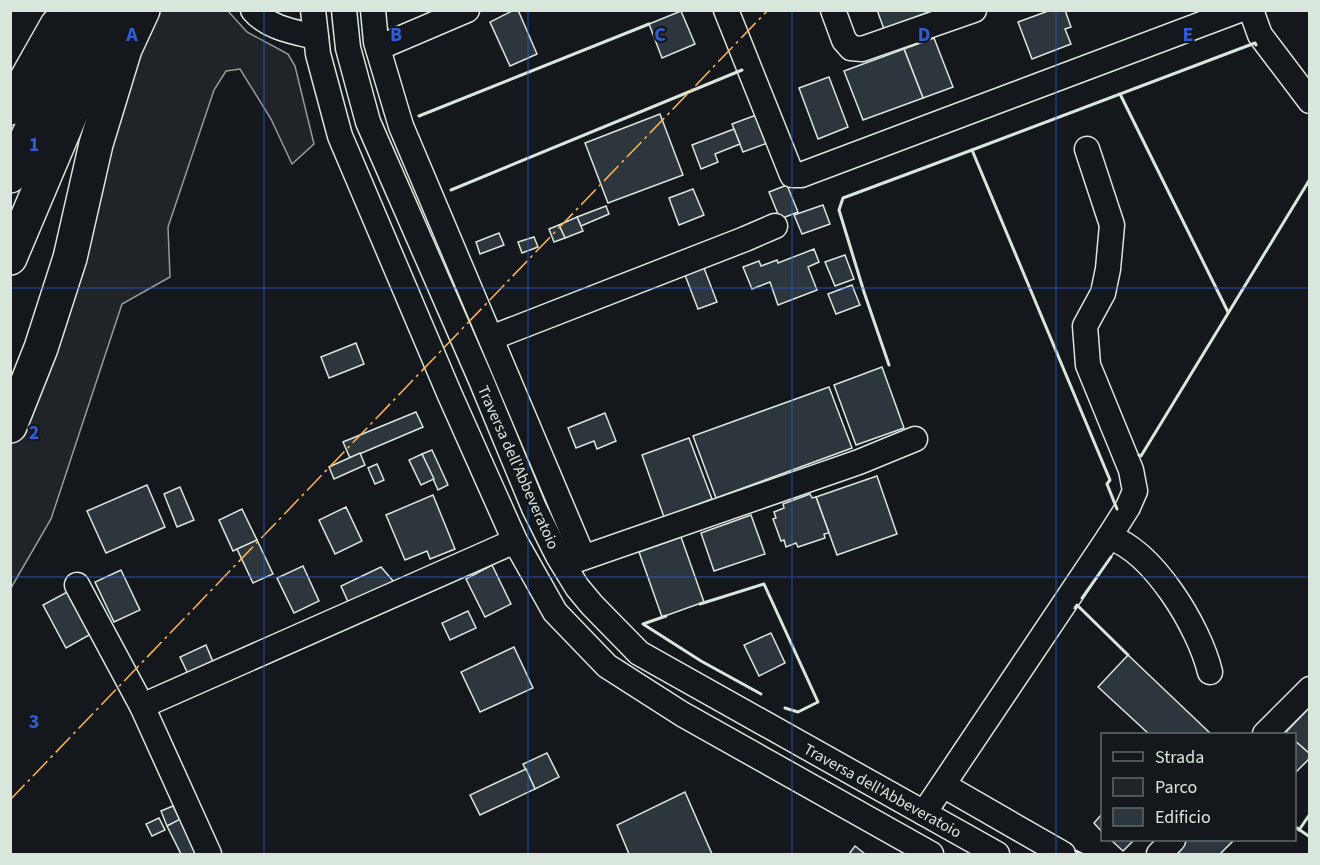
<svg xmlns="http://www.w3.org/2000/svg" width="1320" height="865" font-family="'Source Sans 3',sans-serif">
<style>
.green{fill:#202428;stroke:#939e99;stroke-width:1.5}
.building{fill:#2c363c;stroke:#d8e6dc;stroke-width:1.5}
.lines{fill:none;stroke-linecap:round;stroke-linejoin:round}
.minor-casing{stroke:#d8e6dc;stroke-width:27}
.highway-casing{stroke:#d8e6dc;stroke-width:36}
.minor{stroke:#14181c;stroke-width:24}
.highway{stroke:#14181c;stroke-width:33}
.wall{stroke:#d8e6dc;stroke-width:3}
.power{stroke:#ffb74d;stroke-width:1.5;stroke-dasharray:21 4.5 3 4.5;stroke-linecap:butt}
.grid{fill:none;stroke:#305dd8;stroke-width:1.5;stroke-opacity:0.55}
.labels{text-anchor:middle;stroke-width:4.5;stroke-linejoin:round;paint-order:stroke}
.street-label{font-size:16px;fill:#d8e6dc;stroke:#14181c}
.grid-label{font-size:20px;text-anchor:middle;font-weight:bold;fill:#305dd8;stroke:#14181c;stroke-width:4.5;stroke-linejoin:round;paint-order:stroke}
</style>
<rect width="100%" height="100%" fill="#14181c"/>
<!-- green -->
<path class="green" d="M 158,11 L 228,11 L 247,32 L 288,54 L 295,66 L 314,144 L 292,164 L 271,119 L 240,69 L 226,71 L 214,90 L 168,227 L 170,277 L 122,304 L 51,519 L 11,588 L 10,441 L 145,39 Z"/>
<!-- building -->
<g class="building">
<path d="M 514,10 L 518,10 L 537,54 L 510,66 L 490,22 Z"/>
<path d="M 877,10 L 934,10 L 884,29 Z"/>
<path d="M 1051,10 L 1065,10 L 1071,27 L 1065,29 L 1071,44 L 1032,59 L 1018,22 Z"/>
<path d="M 681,11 L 695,44 L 662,58 L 649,24 Z"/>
<path d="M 934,38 L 953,87 L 923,98 L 904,49 Z"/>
<path d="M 904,49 L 923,98 L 863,120 L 844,71 Z"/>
<path d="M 829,77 L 848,127 L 818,139 L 799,88 Z"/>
<path d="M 660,114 L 683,175 L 608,203 L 585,143 Z"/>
<path d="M 759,114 L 770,142 L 743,152 L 732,124 Z"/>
<path d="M 734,129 L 740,144 L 715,154 L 718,162 L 701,169 L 692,145 Z"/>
<path d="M 787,185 L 798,212 L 780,219 L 769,192 Z"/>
<path d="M 693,189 L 704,215 L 679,225 L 669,198 Z"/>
<path d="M 823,205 L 830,224 L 802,234 L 794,215 Z"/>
<path d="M 606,206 L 609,214 L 581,226 L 577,217 Z"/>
<path d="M 577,217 L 583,231 L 565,238 L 559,225 Z"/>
<path d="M 559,225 L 565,238 L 554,242 L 549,229 Z"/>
<path d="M 499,233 L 504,245 L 480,254 L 476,242 Z"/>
<path d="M 534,237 L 538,247 L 522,253 L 518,242 Z"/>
<path d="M 814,249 L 819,262 L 808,267 L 817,290 L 778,305 L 770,282 L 752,289 L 743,267 L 759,261 L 761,266 L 777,260 L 778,263 Z"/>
<path d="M 845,255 L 854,279 L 835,286 L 825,262 Z"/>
<path d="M 704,268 L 717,302 L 698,309 L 685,275 Z"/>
<path d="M 852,285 L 860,305 L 836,314 L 828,294 Z"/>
<path d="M 356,343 L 364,364 L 329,378 L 321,357 Z"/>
<path d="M 882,367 L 904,428 L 856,445 L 834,385 Z"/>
<path d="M 829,387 L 852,448 L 716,498 L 693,436 Z"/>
<path d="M 416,412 L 423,427 L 350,458 L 343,442 Z"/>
<path d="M 605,413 L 616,441 L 597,449 L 594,441 L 576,448 L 568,428 Z"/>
<path d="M 689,438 L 712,499 L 664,517 L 642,455 Z"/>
<path d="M 432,450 L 448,485 L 438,490 L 422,454 Z"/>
<path d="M 360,453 L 365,465 L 334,479 L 329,467 Z"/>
<path d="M 422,454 L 434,479 L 421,485 L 409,460 Z"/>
<path d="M 377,464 L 384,480 L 375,484 L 368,468 Z"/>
<path d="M 877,476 L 897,534 L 837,555 L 816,497 Z"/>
<path d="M 147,485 L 165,527 L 106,553 L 87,511 Z"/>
<path d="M 180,487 L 194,520 L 177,527 L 164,494 Z"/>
<path d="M 810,494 L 812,498 L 816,497 L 829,533 L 824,534 L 825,538 L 798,547 L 796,543 L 786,547 L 784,540 L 781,541 L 773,519 L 776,518 L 774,512 L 784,508 L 783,504 Z"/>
<path d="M 433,495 L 455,549 L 430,559 L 427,551 L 405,560 L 386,515 Z"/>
<path d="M 346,507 L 362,541 L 335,554 L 319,520 Z"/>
<path d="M 242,509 L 257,540 L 233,551 L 219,520 Z"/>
<path d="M 751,515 L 765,554 L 714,571 L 701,533 Z"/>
<path d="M 681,537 L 704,602 L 662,617 L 639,552 Z"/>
<path d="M 257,540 L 273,574 L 253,583 L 237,549 Z"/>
<path d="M 492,565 L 511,604 L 485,617 L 466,579 Z"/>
<path d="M 303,566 L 319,601 L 294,613 L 277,578 Z"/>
<path d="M 381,567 L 395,583 L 349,604 L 341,586 Z"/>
<path d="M 121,570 L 140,610 L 114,622 L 95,582 Z"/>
<path d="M 69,591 L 91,634 L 66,648 L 43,605 Z"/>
<path d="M 468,611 L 476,628 L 450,640 L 442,623 Z"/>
<path d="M 771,633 L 785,663 L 759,676 L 744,645 Z"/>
<path d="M 206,645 L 213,662 L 188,674 L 180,657 Z"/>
<path d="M 514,647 L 533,688 L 480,712 L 461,672 Z"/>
<path d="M 1128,655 L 1211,734 L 1149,734 L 1098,687 Z"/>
<path d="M 1310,707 L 1310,754 L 1294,740 L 1294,734 L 1289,734 L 1286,732 Z"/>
<path d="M 1294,740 L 1310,754 L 1310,758 L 1294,774 Z"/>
<path d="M 547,753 L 559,777 L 535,789 L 523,764 Z"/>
<path d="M 526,769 L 535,789 L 480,815 L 470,795 Z"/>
<path d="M 685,792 L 712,854 L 629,854 L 617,825 Z"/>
<path d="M 173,806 L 180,820 L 167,826 L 161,811 Z"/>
<path d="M 1102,814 L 1102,832 L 1094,823 Z"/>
<path d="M 159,818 L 165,830 L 152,836 L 146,824 Z"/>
<path d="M 182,818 L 199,854 L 181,854 L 167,826 Z"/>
<path d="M 1111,840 L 1134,840 L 1123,851 Z"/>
<path d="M 1185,840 L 1234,840 L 1220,854 L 1172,854 Z"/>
<path d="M 855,846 L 865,854 L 849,854 Z"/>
</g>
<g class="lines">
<!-- minor casing -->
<g class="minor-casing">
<g id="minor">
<path d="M 253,10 C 268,28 295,32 316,37"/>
<path d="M 313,10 L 318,54 L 340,136 L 449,393 L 515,541 L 555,612 L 607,666 L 682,714 L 931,854"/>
<path d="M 344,10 L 348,48 L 368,122 L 481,380 L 534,508 L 558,556 L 577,587 L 592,605 L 639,653 L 997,854"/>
<path d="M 373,10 L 376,42 L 401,126 L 583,557"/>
<path d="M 726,10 L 792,175 L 801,175 L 1239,10"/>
<path d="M 833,10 L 844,40 L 851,48 L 862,49 L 974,10"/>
<path d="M 1251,10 L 1260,35 L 1310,101"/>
<path d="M 378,48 L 467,10"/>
<path d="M 491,338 L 745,239 L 775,226"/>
<path d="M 1109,537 C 1154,552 1199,627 1210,672"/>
<path d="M 568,563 L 859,462 L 915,439"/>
<path d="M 77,585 L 142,706 L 209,854"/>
<path d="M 142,706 L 515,541"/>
<path d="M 1265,734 L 1310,689"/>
<path d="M 943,785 L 1063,854"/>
<path d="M 924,813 L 1109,537 L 1128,507 L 1135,491 L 1131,470 L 1088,365 L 1085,326 L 1103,293 L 1108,269 L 1112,225 L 1087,149"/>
<path d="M 1159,854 L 1173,840"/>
</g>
</g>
<!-- highway casing -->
<g class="highway-casing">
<g id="highway">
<path d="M 10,108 L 57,25"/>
<path d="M 10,176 L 85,10"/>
<path d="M 10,258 L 81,90 L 119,12"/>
<path d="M 10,426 L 41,348 L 70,258 L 96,144 L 125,49 L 143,10"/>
</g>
</g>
<!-- minor -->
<use href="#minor" class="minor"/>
<!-- highway -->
<use href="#highway" class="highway"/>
<!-- wall -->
<g class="wall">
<path d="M 1120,94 L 1228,312"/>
<path d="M 419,116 L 649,24"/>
<path d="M 972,150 L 1255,43 L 1256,45"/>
<path d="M 451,190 L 742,70"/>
<path d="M 889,365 L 864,292 L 839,210 L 843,198 L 972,150 L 1110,480 L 1107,484 L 1117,509"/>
<path d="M 1139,455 L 1141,456 L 1310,179"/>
<path d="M 1082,598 L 1111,557"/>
<path d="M 700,604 L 764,584 L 818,702 L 798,712 L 785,708"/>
<path d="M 1075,608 L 1077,605 L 1128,655"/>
<path d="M 666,616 L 643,624 L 701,661 L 761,694"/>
<path d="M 1294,826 L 1310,837"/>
<path d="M 1299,830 L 1310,814"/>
<path d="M 1076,851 L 1082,854"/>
</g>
<!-- power -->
<path class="power" d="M 10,800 L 768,10"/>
</g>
<!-- grid -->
<path class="grid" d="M 264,10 L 264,854M 528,10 L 528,854M 792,10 L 792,854M 1056,10 L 1056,854M 10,288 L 1310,288M 10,577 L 1310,577"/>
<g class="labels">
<!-- street labels -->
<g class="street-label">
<text transform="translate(519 467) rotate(66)" y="6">Traversa dell'Abbeveratoio</text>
<text transform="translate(883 790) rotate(29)" y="6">Traversa dell'Abbeveratoio</text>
</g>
</g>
<g class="grid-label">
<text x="132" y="41">A</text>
<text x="396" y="41">B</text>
<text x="660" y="41">C</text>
<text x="924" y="41">D</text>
<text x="1188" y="41">E</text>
<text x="34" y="151">1</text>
<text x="34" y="439">2</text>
<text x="34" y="728">3</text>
</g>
<!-- border -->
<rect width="1320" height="865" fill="none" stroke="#d8e6dc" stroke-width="24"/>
<!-- legend -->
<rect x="1101" y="733" width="195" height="108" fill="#14181c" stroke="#626a69" stroke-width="1.5"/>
<rect x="1113" y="752" width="30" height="9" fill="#14181c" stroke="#626a69" stroke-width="1.5"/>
<text x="1155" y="763" font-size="18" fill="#d8e6dc">Strada</text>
<rect x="1113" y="778" width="30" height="18" fill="#202428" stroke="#626a69" stroke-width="1.5"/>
<text x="1155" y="793" font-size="18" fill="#d8e6dc">Parco</text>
<rect x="1113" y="808" width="30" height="18" fill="#2c363c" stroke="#626a69" stroke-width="1.5"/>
<text x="1155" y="823" font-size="18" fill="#d8e6dc">Edificio</text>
</svg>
